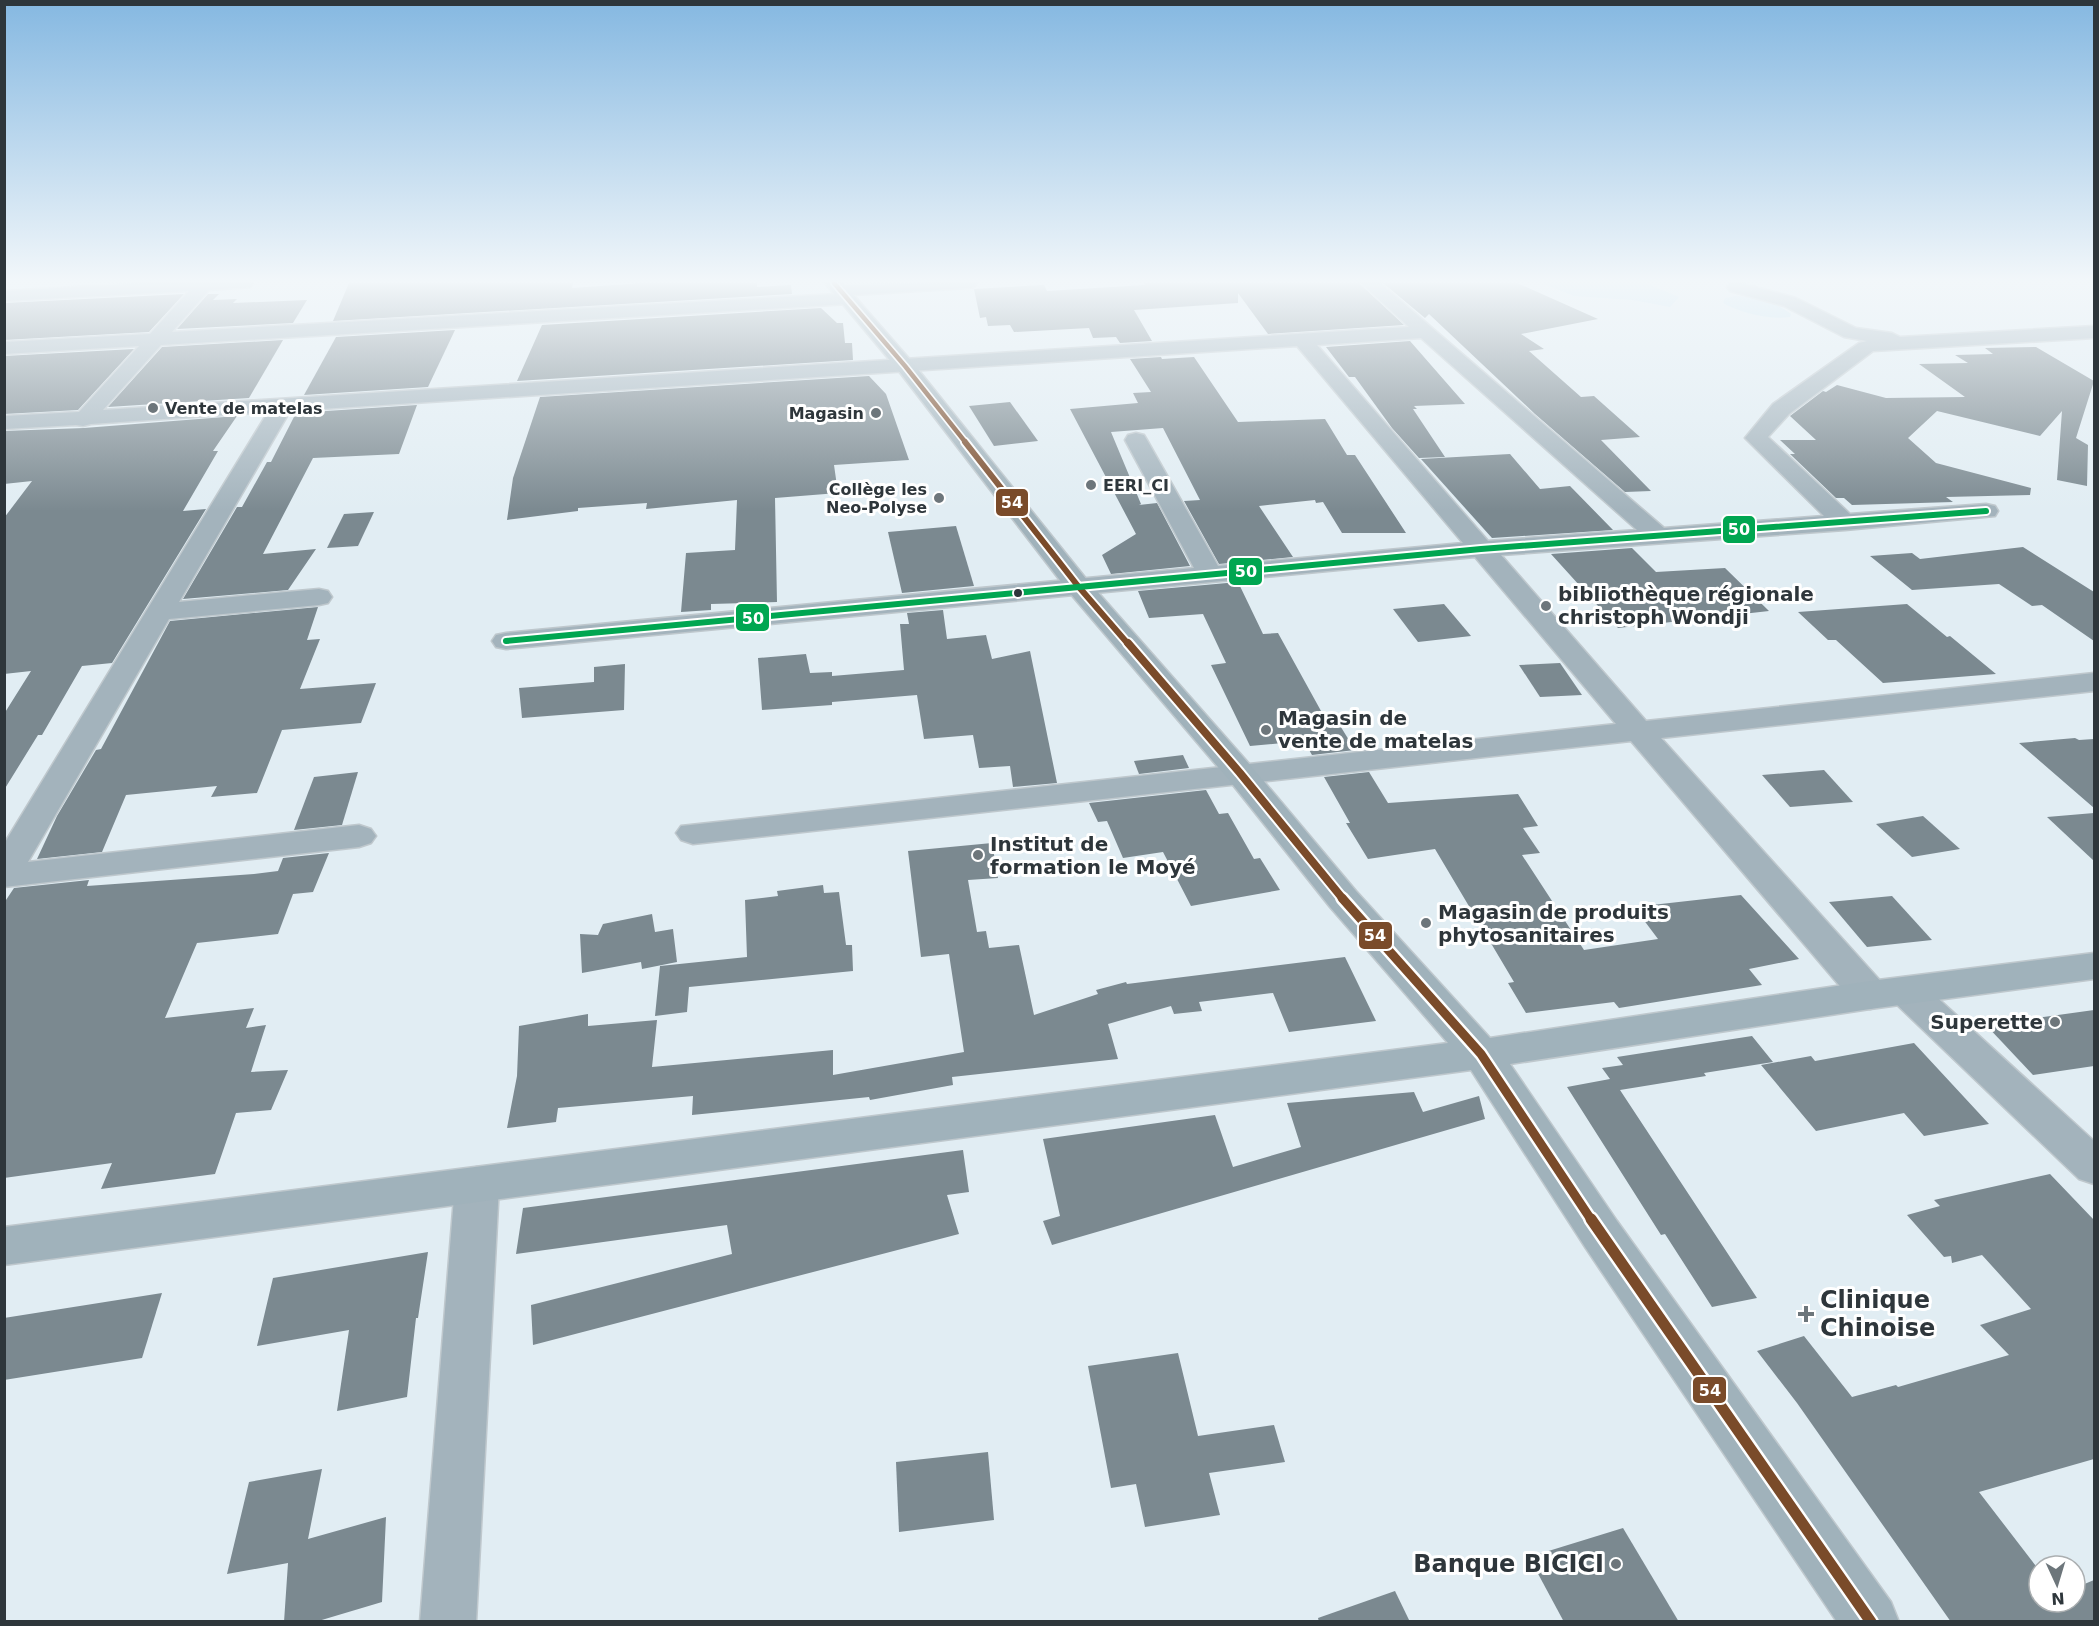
<svg xmlns="http://www.w3.org/2000/svg" width="2099" height="1626" font-family="'DejaVu Sans',sans-serif">
<style>
.green{fill:#c4e3f2}
.building{fill:#7b8990}
.lines{fill:none;stroke-linecap:round;stroke-linejoin:round}
.street-casing{stroke:#bfc8cd;stroke-width:3}
.secondary-casing{stroke:#bfc8cd;stroke-width:3}
.street{fill:#a3b3bc;fill-rule:evenodd}
.secondary{fill:#a0b2bb;fill-rule:evenodd}
.bus-1-far4-casing{stroke:#fff;stroke-width:8}
.bus-1-far3-casing{stroke:#fff;stroke-width:10}
.bus-1-far2-casing{stroke:#fff;stroke-width:12}
.bus-1-far1-casing{stroke:#fff;stroke-width:14}
.bus-1-casing{stroke:#fff;stroke-width:16}
.bus-2-casing{stroke:#fff;stroke-width:10}
.bus-1-far4{stroke:#7a4b2a;stroke-width:4.5}
.bus-1-far3{stroke:#7a4b2a;stroke-width:6}
.bus-1-far2{stroke:#7a4b2a;stroke-width:8}
.bus-1-far1{stroke:#7a4b2a;stroke-width:9}
.bus-1{stroke:#7a4b2a;stroke-width:11}
.bus-2{stroke:#00a651;stroke-width:6}
.poi-dot{fill:#6d767b;stroke:#fff;stroke-width:2}
.bus-dot{fill:#2e363b;stroke:#fff;stroke-width:2}
.labels{text-anchor:middle;stroke-width:6;stroke-linejoin:round;paint-order:stroke}
.far-poi-label{font-size:16px;font-weight:bold;fill:#2e363b;stroke:#fff;text-anchor:start}
.poi-label{font-size:20px;font-weight:bold;fill:#2e363b;stroke:#fff;text-anchor:start}
.near-poi-label{font-size:24px;font-weight:bold;fill:#2e363b;stroke:#fff;text-anchor:start}
.line-badge{stroke:#fff;stroke-width:2}
.badge-label{font-size:16px;text-anchor:middle;font-weight:bold;fill:#fff}
</style>
<rect width="100%" height="100%" fill="#e1edf3"/>
<!-- green -->
<g class="green">
<path d="M 1542,283 L 1645,283 L 1679,297 L 1670,307 L 1633,300 L 1574,296 Z"/>
<path d="M 1736,296 C 1757,297 1774,301 1791,314 L 1790,317 C 1770,320 1740,313 1723,303 L 1725,298 Z"/>
</g>
<!-- building -->
<g class="building">
<path d="M 349,283 L 573,283 L 572,288 L 644,283 L 757,283 L 757,287 L 791,285 L 792,294 L 333,321 Z"/>
<path d="M 1144,283 L 1359,283 L 1404,325 L 1268,334 L 1238,293 L 1238,303 L 1134,310 L 1152,341 L 1120,343 L 1116,337 L 1093,338 L 1089,328 L 1014,332 L 1010,325 L 988,326 L 986,317 L 980,318 L 974,289 L 1044,285 L 1047,291 L 1145,285 Z"/>
<path d="M 1383,283 L 1517,283 L 1598,319 L 1521,334 L 1544,349 L 1529,351 L 1581,397 L 1594,396 L 1640,437 L 1601,440 L 1651,491 L 1625,492 L 1535,414 L 1429,314 L 1425,318 Z"/>
<path d="M 184,294 L 149,332 L 4,340 L 4,303 Z"/>
<path d="M 208,294 L 219,294 L 213,300 L 237,299 L 233,303 L 307,300 L 293,323 L 177,329 Z"/>
<path d="M 821,308 L 837,323 L 843,323 L 845,343 L 852,343 L 853,360 L 517,381 L 542,325 Z"/>
<path d="M 455,330 L 428,387 L 304,395 L 336,337 Z"/>
<path d="M 283,340 L 249,398 L 108,407 L 162,347 Z"/>
<path d="M 1410,341 L 1465,404 L 1414,406 L 1417,409 L 1413,409 L 1445,457 L 1419,458 L 1392,428 L 1355,377 L 1349,377 L 1326,347 Z"/>
<path d="M 2036,347 L 2094,381 L 2076,438 L 2088,445 L 2087,486 L 2057,480 L 2062,411 L 2040,436 L 1937,411 L 1908,438 L 1936,463 L 2031,488 L 2030,495 L 1946,497 L 1953,502 L 1852,505 L 1844,498 L 1836,498 L 1790,454 L 1795,454 L 1780,440 L 1816,440 L 1790,416 L 1823,391 L 1826,392 L 1837,385 L 1886,398 L 1965,397 L 1919,364 L 1968,363 L 1955,355 L 1993,354 L 1985,348 Z"/>
<path d="M 134,349 L 78,410 L 4,414 L 4,356 Z"/>
<path d="M 1161,357 L 1162,359 L 1194,357 L 1238,422 L 1325,419 L 1347,455 L 1355,455 L 1406,533 L 1342,533 L 1323,502 L 1316,503 L 1315,500 L 1259,506 L 1293,557 L 1219,564 L 1184,501 L 1200,500 L 1163,428 L 1111,432 L 1141,504 L 1139,505 L 1157,503 L 1190,566 L 1111,574 L 1102,555 L 1136,534 L 1070,409 L 1138,403 L 1133,393 L 1151,392 L 1130,359 Z"/>
<path d="M 869,376 L 886,394 L 909,460 L 834,465 L 838,493 L 775,498 L 777,602 L 711,604 L 711,610 L 681,612 L 686,553 L 735,550 L 737,500 L 646,509 L 647,503 L 578,508 L 578,511 L 507,520 L 513,478 L 540,397 Z"/>
<path d="M 1010,402 L 1038,441 L 994,446 L 969,406 Z"/>
<path d="M 417,405 L 399,454 L 313,458 L 263,554 L 316,549 L 288,590 L 183,599 L 237,507 L 242,507 L 267,462 L 271,462 L 296,413 Z"/>
<path d="M 237,416 L 213,451 L 218,451 L 183,511 L 206,509 L 112,663 L 82,666 L 42,735 L 38,735 L 4,790 L 4,714 L 31,671 L 4,674 L 4,518 L 32,481 L 4,484 L 4,431 L 84,428 Z"/>
<path d="M 1510,454 L 1540,489 L 1570,486 L 1613,530 L 1492,538 L 1421,459 Z"/>
<path d="M 374,512 L 358,546 L 327,548 L 344,514 Z"/>
<path d="M 956,526 L 974,586 L 902,593 L 888,532 Z"/>
<path d="M 2023,547 L 2094,592 L 2094,641 L 2042,605 L 2032,606 L 1999,584 L 1912,590 L 1870,556 L 1912,553 L 1920,559 Z"/>
<path d="M 1632,548 L 1656,572 L 1725,568 L 1769,611 L 1618,628 L 1551,554 Z"/>
<path d="M 1238,582 L 1263,634 L 1278,633 L 1326,720 L 1336,719 L 1355,750 L 1312,755 L 1304,741 L 1250,746 L 1211,665 L 1226,663 L 1203,614 L 1149,618 L 1138,591 Z"/>
<path d="M 1444,604 L 1471,636 L 1418,642 L 1393,609 Z"/>
<path d="M 1907,604 L 1947,637 L 1950,636 L 1996,674 L 1883,683 L 1836,640 L 1828,640 L 1798,612 Z"/>
<path d="M 318,607 L 307,640 L 320,639 L 300,689 L 376,683 L 361,723 L 282,730 L 257,793 L 211,797 L 217,786 L 126,795 L 102,852 L 37,859 L 57,816 L 96,750 L 101,749 L 170,621 Z"/>
<path d="M 943,610 L 947,639 L 986,635 L 992,659 L 1030,651 L 1057,783 L 1013,787 L 1010,766 L 979,768 L 973,735 L 924,739 L 917,695 L 832,702 L 832,705 L 762,710 L 758,658 L 806,654 L 810,673 L 832,672 L 832,676 L 904,670 L 900,624 L 909,624 L 907,613 Z"/>
<path d="M 1560,663 L 1582,695 L 1540,697 L 1519,665 Z"/>
<path d="M 625,664 L 624,710 L 522,718 L 519,688 L 594,682 L 594,667 Z"/>
<path d="M 2075,738 L 2079,740 L 2094,739 L 2094,808 L 2019,743 Z"/>
<path d="M 1183,755 L 1189,768 L 1139,774 L 1134,761 Z"/>
<path d="M 1824,770 L 1853,802 L 1790,807 L 1762,775 Z"/>
<path d="M 358,772 L 342,825 L 294,830 L 314,777 Z"/>
<path d="M 1369,772 L 1388,803 L 1518,794 L 1538,826 L 1523,828 L 1540,853 L 1522,855 L 1584,950 L 1658,939 L 1634,907 L 1741,895 L 1799,959 L 1749,969 L 1762,985 L 1619,1008 L 1614,1002 L 1526,1013 L 1508,983 L 1514,982 L 1435,849 L 1368,859 L 1346,823 L 1350,823 L 1324,777 Z"/>
<path d="M 1206,790 L 1219,814 L 1228,813 L 1254,859 L 1260,858 L 1280,890 L 1191,906 L 1163,852 L 1123,858 L 1107,821 L 1098,822 L 1089,803 Z"/>
<path d="M 2094,813 L 2094,861 L 2047,817 Z"/>
<path d="M 1923,816 L 1960,849 L 1912,857 L 1876,824 Z"/>
<path d="M 992,843 L 998,878 L 968,880 L 977,932 L 986,931 L 989,948 L 1019,945 L 1034,1015 L 1098,994 L 1096,990 L 1126,982 L 1127,984 L 1345,957 L 1376,1021 L 1289,1032 L 1273,993 L 1199,1002 L 1202,1011 L 1174,1014 L 1171,1006 L 1108,1024 L 1118,1059 L 952,1077 L 953,1085 L 870,1100 L 869,1097 L 692,1115 L 693,1096 L 558,1108 L 556,1122 L 507,1128 L 517,1076 L 519,1026 L 588,1014 L 588,1026 L 657,1020 L 652,1067 L 833,1050 L 833,1075 L 964,1052 L 949,954 L 921,957 L 908,851 Z"/>
<path d="M 329,853 L 313,892 L 293,894 L 278,934 L 197,943 L 165,1018 L 254,1008 L 246,1028 L 266,1025 L 251,1072 L 288,1070 L 271,1110 L 236,1113 L 215,1174 L 101,1189 L 112,1163 L 4,1178 L 4,903 L 14,888 L 89,880 L 87,886 L 254,874 L 278,871 L 283,858 Z"/>
<path d="M 823,885 L 824,893 L 839,892 L 846,945 L 852,945 L 853,971 L 689,987 L 687,1012 L 655,1016 L 660,966 L 747,957 L 745,900 L 778,896 L 777,891 Z"/>
<path d="M 1892,896 L 1932,940 L 1867,947 L 1829,902 Z"/>
<path d="M 652,914 L 655,932 L 673,929 L 677,962 L 642,969 L 641,962 L 582,973 L 580,934 L 598,935 L 603,924 Z"/>
<path d="M 2094,1010 L 2094,1066 L 2033,1075 L 1986,1025 Z"/>
<path d="M 1752,1036 L 1773,1062 L 1704,1073 L 1706,1076 L 1620,1090 L 1757,1298 L 1712,1307 L 1665,1234 L 1661,1235 L 1567,1087 L 1610,1079 L 1602,1068 L 1623,1065 L 1617,1057 Z"/>
<path d="M 1914,1043 L 1989,1124 L 1924,1136 L 1904,1113 L 1816,1131 L 1761,1065 L 1811,1056 L 1815,1061 Z"/>
<path d="M 1414,1092 L 1423,1112 L 1479,1096 L 1485,1119 L 1052,1245 L 1043,1221 L 1060,1216 L 1043,1139 L 1215,1115 L 1233,1167 L 1301,1147 L 1287,1103 Z"/>
<path d="M 963,1150 L 969,1192 L 947,1195 L 959,1234 L 533,1345 L 531,1305 L 732,1254 L 727,1225 L 516,1254 L 523,1208 Z"/>
<path d="M 2050,1174 L 2094,1220 L 2094,1459 L 1979,1492 L 2039,1570 L 2039,1602 L 2075,1602 L 2075,1588 L 2094,1580 L 2094,1622 L 1951,1622 L 1797,1403 L 1757,1351 L 1804,1336 L 1852,1397 L 1896,1385 L 1898,1387 L 2009,1355 L 1980,1325 L 2031,1309 L 1982,1255 L 1952,1263 L 1951,1256 L 1944,1257 L 1907,1215 L 1940,1206 L 1934,1200 Z"/>
<path d="M 428,1252 L 418,1318 L 416,1318 L 407,1397 L 337,1411 L 349,1330 L 257,1346 L 273,1278 Z"/>
<path d="M 162,1293 L 142,1358 L 4,1380 L 4,1318 Z"/>
<path d="M 1178,1353 L 1198,1436 L 1274,1425 L 1285,1462 L 1209,1473 L 1220,1515 L 1145,1527 L 1136,1484 L 1111,1488 L 1088,1366 Z"/>
<path d="M 988,1452 L 994,1520 L 899,1532 L 896,1462 Z"/>
<path d="M 322,1469 L 308,1539 L 386,1517 L 382,1602 L 315,1622 L 284,1622 L 288,1563 L 227,1574 L 249,1482 Z"/>
<path d="M 1623,1528 L 1679,1622 L 1564,1622 L 1529,1557 Z"/>
<path d="M 1395,1591 L 1410,1622 L 1319,1622 L 1318,1618 Z"/>
</g>
<g class="lines">
<!-- street casing -->
<g class="street-casing">
<g id="street">
<path d="M 147,283 L 253,283 L 250,287 L 209,290 L 172,332 L 837,294 L 832,290 L 835,286 L 841,285 L 977,283 L 974,287 L 968,288 L 853,295 L 857,299 L 854,303 L 848,304 L 161,345 L 103,410 L 1409,327 L 1361,283 L 1380,283 L 1664,528 L 1824,516 L 1745,438 L 1773,404 L 1859,343 L 1867,341 L 1844,337 L 1784,306 L 1730,291 L 1727,287 L 1730,283 L 1741,283 L 1796,298 L 1856,328 L 1892,333 L 1900,337 L 2094,326 L 2094,338 L 1873,351 L 1789,414 L 1768,437 L 1850,514 L 1986,504 L 1995,506 L 1998,511 L 1995,516 L 1845,530 L 1501,555 L 1646,721 L 2094,673 L 2094,691 L 1661,738 L 1884,985 L 1889,995 L 1884,1005 L 1870,1009 L 1856,1005 L 1631,741 L 693,844 L 681,840 L 676,833 L 681,826 L 1616,724 L 1475,557 L 506,649 L 496,647 L 492,641 L 496,635 L 506,633 L 1194,568 L 1125,440 L 1128,435 L 1136,433 L 1144,435 L 1147,440 L 1218,566 L 1463,543 L 1297,346 L 290,411 L 179,602 L 319,589 L 328,591 L 332,597 L 328,603 L 319,605 L 169,619 L 28,862 L 359,825 L 371,829 L 376,836 L 371,843 L 359,847 L 4,887 L 4,844 L 268,412 L 91,424 L 83,426 L 76,425 L 4,429 L 4,416 L 79,412 L 139,346 L 4,354 L 4,342 L 150,334 L 189,291 L 4,301 L 4,291 ZM 1421,338 L 1637,530 L 1488,541 L 1317,345 Z"/>
<path d="M 1906,977 L 1919,981 L 2094,1141 L 2094,1184 L 2079,1179 L 1893,1001 L 1887,991 L 1893,981 Z"/>
<path d="M 477,1167 L 492,1172 L 499,1185 L 476,1622 L 420,1622 L 455,1185 L 462,1172 Z"/>
</g>
</g>
<!-- secondary casing -->
<g class="secondary-casing">
<path id="secondary" d="M 825,283 L 843,283 L 912,362 L 1087,580 L 1251,766 L 1356,891 L 1490,1038 L 1870,981 L 2094,953 L 2094,979 L 1870,1009 L 1510,1064 L 1617,1221 L 1891,1602 L 1899,1622 L 1837,1622 L 1585,1247 L 1471,1070 L 4,1265 L 4,1227 L 1448,1043 L 1330,907 L 1229,780 L 1069,592 L 898,370 Z"/>
</g>
<!-- street -->
<use href="#street" class="street"/>
<!-- secondary -->
<use href="#secondary" class="secondary"/>
<!-- bus-1-far4 casing -->
<g class="bus-1-far4-casing">
<path id="bus-1-far4" d="M 834,283 L 905,366 L 966,443"/>
</g>
<!-- bus-1-far3 casing -->
<g class="bus-1-far3-casing">
<path id="bus-1-far3" d="M 965,442 L 1078,586 L 1129,645"/>
</g>
<!-- bus-1-far2 casing -->
<g class="bus-1-far2-casing">
<path id="bus-1-far2" d="M 1128,643 L 1240,773 L 1343,899"/>
</g>
<!-- bus-1-far1 casing -->
<g class="bus-1-far1-casing">
<path id="bus-1-far1" d="M 1342,898 L 1481,1054 L 1592,1221"/>
</g>
<!-- bus-1 casing -->
<g class="bus-1-casing">
<path id="bus-1" d="M 1591,1219 L 1871,1622"/>
</g>
<!-- bus-2 casing -->
<g class="bus-2-casing">
<path id="bus-2" d="M 506,641 L 1481,549 L 1986,511"/>
</g>
<!-- bus-1-far4 -->
<use href="#bus-1-far4" class="bus-1-far4"/>
<!-- bus-1-far3 -->
<use href="#bus-1-far3" class="bus-1-far3"/>
<!-- bus-1-far2 -->
<use href="#bus-1-far2" class="bus-1-far2"/>
<!-- bus-1-far1 -->
<use href="#bus-1-far1" class="bus-1-far1"/>
<!-- bus-1 -->
<use href="#bus-1" class="bus-1"/>
<!-- bus-2 -->
<use href="#bus-2" class="bus-2"/>
</g>
<!-- sky -->
<linearGradient id="sky" x2="0" y2="1"><stop stop-color="#85b8e1"/><stop offset="0.55" stop-color="#f2f7fa"/><stop offset="1" stop-color="#f2f7fa" stop-opacity="0"/></linearGradient>
<rect width="2099" height="511" fill="url(#sky)"/>
<!-- markers -->
<g class="poi-dot">
<circle cx="153" cy="408" r="6"/>
<circle cx="876" cy="413" r="6"/>
<circle cx="1091" cy="485" r="6"/>
<circle cx="939" cy="498" r="6"/>
<circle cx="1546" cy="606" r="6"/>
<circle cx="1266" cy="730" r="6"/>
<circle cx="978" cy="855" r="6"/>
<circle cx="1426" cy="923" r="6"/>
<circle cx="2055" cy="1022" r="6"/>
<path d="M1803 1305h6v6h6v6h-6v6h-6v-6h-6v-6h6z"/>
<circle cx="1616" cy="1564" r="6"/>
</g>
<circle class="bus-dot" cx="1018" cy="593" r="5"/>
<g class="labels">
<!-- far-poi labels -->
<g class="far-poi-label">
<text x="165" y="414">Vente de matelas</text>
<text x="864" y="419" text-anchor="end">Magasin</text>
<text x="1103" y="491">EERI_CI</text>
<text x="927" y="495" text-anchor="end">Collège les<tspan x="927" dy="18">Neo-Polyse</tspan></text>
</g>
<!-- poi labels -->
<g class="poi-label">
<text x="1558" y="601">bibliothèque régionale<tspan x="1558" dy="23">christoph Wondji</tspan></text>
<text x="1278" y="725">Magasin de<tspan x="1278" dy="23">vente de matelas</tspan></text>
<text x="990" y="851">Institut de<tspan x="990" dy="23">formation le Moyé</tspan></text>
<text x="1438" y="919">Magasin de produits<tspan x="1438" dy="23">phytosanitaires</tspan></text>
<text x="2043" y="1029" text-anchor="end">Superette</text>
</g>
<!-- near-poi labels -->
<g class="near-poi-label">
<text x="1820" y="1308">Clinique<tspan x="1820" dy="28">Chinoise</tspan></text>
<text x="1604" y="1572" text-anchor="end">Banque BICICI</text>
</g>
</g>
<g class="line-badge">
<rect x="995" y="488" width="34" height="29" rx="6" fill="#7a4b2a"/>
<rect x="1722" y="515" width="34" height="29" rx="6" fill="#00a651"/>
<rect x="1228" y="557" width="35" height="29" rx="6" fill="#00a651"/>
<rect x="735" y="603" width="35" height="29" rx="6" fill="#00a651"/>
<rect x="1358" y="921" width="35" height="29" rx="6" fill="#7a4b2a"/>
<rect x="1692" y="1376" width="35" height="28" rx="6" fill="#7a4b2a"/>
</g>
<g class="badge-label">
<text x="1012" y="508">54</text>
<text x="1739" y="535">50</text>
<text x="1246" y="577">50</text>
<text x="753" y="624">50</text>
<text x="1375" y="941">54</text>
<text x="1710" y="1396">54</text>
</g>
<!-- border -->
<rect width="2099" height="1626" fill="none" stroke="#2e363b" stroke-width="12"/>
<!-- north arrow -->
<g transform="translate(2057 1584) rotate(176)"><circle r="28" fill="#ffffff" stroke="#abafb1" stroke-width="1.5"/>
<path d="M0-4.5L10 22L0 15L-10 22Z" fill="#6d767b"/>
<text y="-9" font-size="16" font-weight="bold" text-anchor="middle" fill="#2e363b">N</text>
</g>
</svg>
